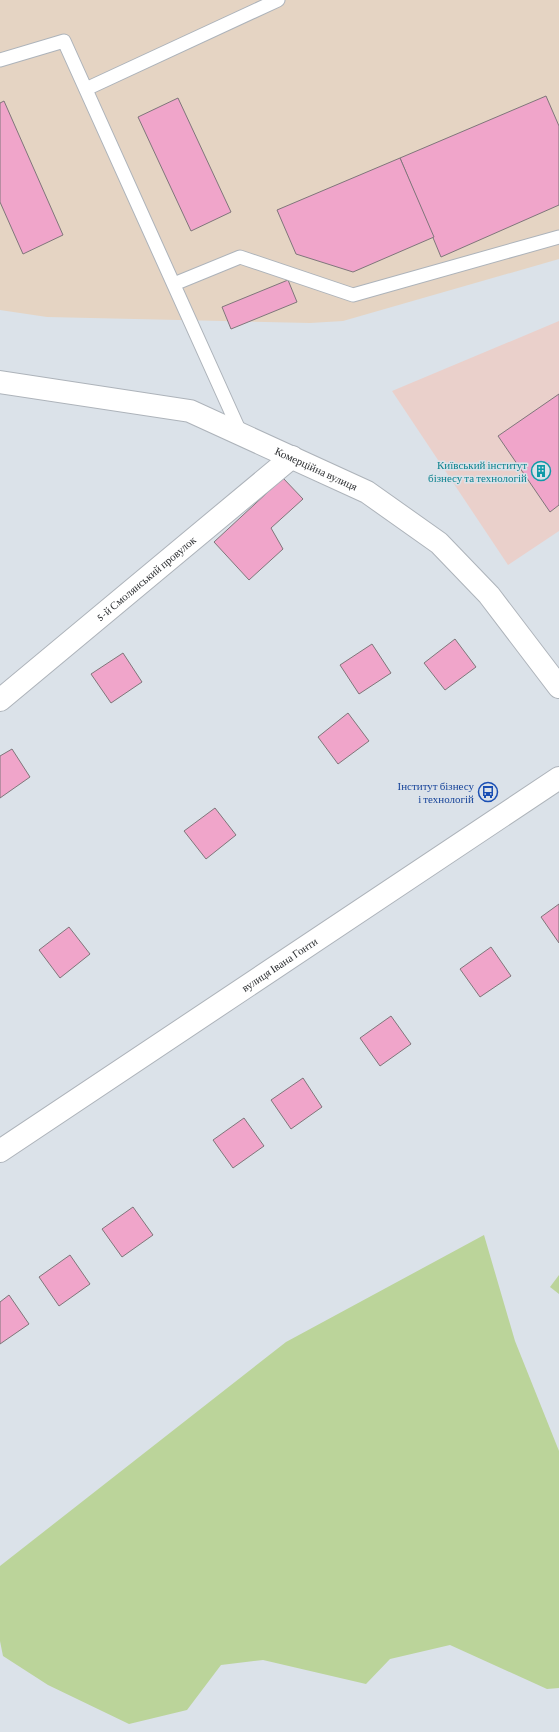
<svg xmlns="http://www.w3.org/2000/svg" width="559" height="1732" font-family="'Crimson Pro',serif">
<style>
.industrial{fill:#e5d4c3}
.education{fill:#ead0cb}
.green{fill:#bbd49a}
.building{fill:#f0a5ca;stroke:#7f767a}
.lines{fill:none;stroke-linecap:round;stroke-linejoin:round}
.service-casing{stroke:#adb3ba;stroke-width:15}
.minor-casing{stroke:#adb3ba;stroke-width:24}
.tertiary-casing{stroke:#adb3ba;stroke-width:24}
.service{stroke:#fff;stroke-width:13}
.minor{stroke:#fff;stroke-width:22}
.tertiary{stroke:#fff;stroke-width:22}
.labels{text-anchor:middle;stroke-width:3;stroke-linejoin:round;paint-order:stroke}
.culture-label{font-size:11px;fill:#0d838f;stroke:#dbe2e9;text-anchor:end}
.street-label{font-size:11px;fill:#2e3033;stroke:#dbe2e9}
.transit-label{font-size:11px;fill:#164399;stroke:#dbe2e9;text-anchor:end}
</style>
<rect width="100%" height="100%" fill="#dbe2e9"/>
<!-- industrial -->
<path class="industrial" d="M 0,0 L 559,0 L 559,259 L 343,321 L 310,323 L 47,317 L 0,310 Z"/>
<!-- education -->
<path class="education" d="M 559,321 L 559,531 L 508,565 L 392,391 Z"/>
<!-- green -->
<g class="green">
<path d="M 484,1235 L 515,1341 L 559,1451 L 559,1688 L 547,1689 L 450,1645 L 390,1659 L 366,1684 L 263,1660 L 221,1665 L 187,1710 L 129,1724 L 48,1685 L 3,1656 L 0,1641 L 0,1566 L 286,1342 Z"/>
<path d="M 559,1275 L 559,1294 L 550,1287 Z"/>
</g>
<!-- building -->
<g class="building">
<path d="M 546,96 L 559,126 L 559,205 L 441,257 L 400,158 Z"/>
<path d="M 178,98 L 231,212 L 191,231 L 138,117 Z"/>
<path d="M 4,101 L 63,235 L 23,254 L 0,202 L 0,103 Z"/>
<path d="M 400,158 L 434,237 L 353,272 L 296,254 L 277,210 Z"/>
<path d="M 288,280 L 297,302 L 231,329 L 222,307 Z"/>
<path d="M 559,394 L 559,505 L 550,512 L 498,436 Z"/>
<path d="M 283,478 L 303,499 L 271,528 L 283,549 L 249,580 L 214,542 Z"/>
<path d="M 455,639 L 476,667 L 445,690 L 424,663 Z"/>
<path d="M 372,644 L 391,673 L 359,694 L 340,665 Z"/>
<path d="M 123,653 L 142,682 L 111,703 L 91,674 Z"/>
<path d="M 348,713 L 369,741 L 338,764 L 318,737 Z"/>
<path d="M 12,749 L 30,777 L 0,798 L 0,756 Z"/>
<path d="M 215,808 L 236,835 L 206,859 L 184,831 Z"/>
<path d="M 559,904 L 559,943 L 541,917 Z"/>
<path d="M 69,927 L 90,954 L 60,978 L 39,950 Z"/>
<path d="M 491,947 L 511,976 L 480,997 L 460,969 Z"/>
<path d="M 391,1016 L 411,1044 L 380,1066 L 360,1038 Z"/>
<path d="M 303,1078 L 322,1107 L 291,1129 L 271,1100 Z"/>
<path d="M 244,1118 L 264,1146 L 233,1168 L 213,1140 Z"/>
<path d="M 133,1207 L 153,1235 L 122,1257 L 102,1229 Z"/>
<path d="M 70,1255 L 90,1284 L 59,1306 L 39,1277 Z"/>
<path d="M 9,1295 L 29,1324 L 0,1344 L 0,1302 Z"/>
</g>
<g class="lines">
<!-- service casing -->
<g class="service-casing">
<g id="service">
<path d="M 0,60 L 64,41 L 241,434"/>
<path d="M 86,89 L 278,0"/>
<path d="M 174,284 L 240,257 L 353,295 L 559,237"/>
</g>
</g>
<!-- minor casing -->
<g class="minor-casing">
<g id="minor">
<path id="s1" d="M 0,382 L 190,411 L 367,492 L 439,543 L 489,595 L 559,687"/>
<path id="s2" d="M 0,700 L 292,457"/>
</g>
</g>
<!-- tertiary casing -->
<g class="tertiary-casing">
<g id="tertiary">
<path id="s3" d="M 0,1151 L 559,778"/>
</g>
</g>
<!-- service -->
<use href="#service" class="service"/>
<!-- minor -->
<use href="#minor" class="minor"/>
<!-- tertiary -->
<use href="#tertiary" class="tertiary"/>
</g>
<!-- icons -->
<defs>
<g id="building-ring" transform="scale(1)"><circle r="9.5" fill="#dbe2e9" stroke="#0f9aa8" stroke-width="1.5"/><path d="M-4-6H4V6H1V3H-1V6H-4ZM-2.5-4.3h1.7v1.8h-1.7ZM.8-4.3h1.7v1.8H.8ZM-2.5-1h1.7V.8h-1.7ZM.8-1h1.7V.8H.8Z" fill="#0f9aa8"/></g>
<g id="bus-ring" transform="scale(1)"><circle r="9.5" fill="#dbe2e9" stroke="#1a4fb4" stroke-width="1.5"/><path d="M-5-6H5V4H4V6H2V4H-2V6H-4V4H-5ZM-3.5-4V0h7V-4ZM-3.5 1.2v1.5H-2V1.2ZM2 1.2v1.5H3.5V1.2Z" fill="#1a4fb4"/></g>
</defs>
<g fill-rule="evenodd">
<use href="#building-ring" x="541" y="471"/>
<use href="#bus-ring" x="488" y="792"/>
</g>
<g class="labels">
<!-- culture labels -->
<g class="culture-label">
<text x="527" y="469">Київський інститут<tspan x="527" dy="13">бізнесу та технологій</tspan></text>
</g>
<!-- street labels -->
<g class="street-label">
<text dy="4" stroke="none"><textPath href="#s1" startOffset="331">Комерційна вулиця</textPath></text>
<text dy="4" stroke="none"><textPath href="#s2" startOffset="190">5-й Смолянський провулок</textPath></text>
<text dy="4" stroke="none"><textPath href="#s3" startOffset="336">вулиця Івана Гонти</textPath></text>
</g>
<!-- transit labels -->
<g class="transit-label">
<text x="474" y="790">Інститут бізнесу<tspan x="474" dy="13">і технологій</tspan></text>
</g>
</g>
</svg>
